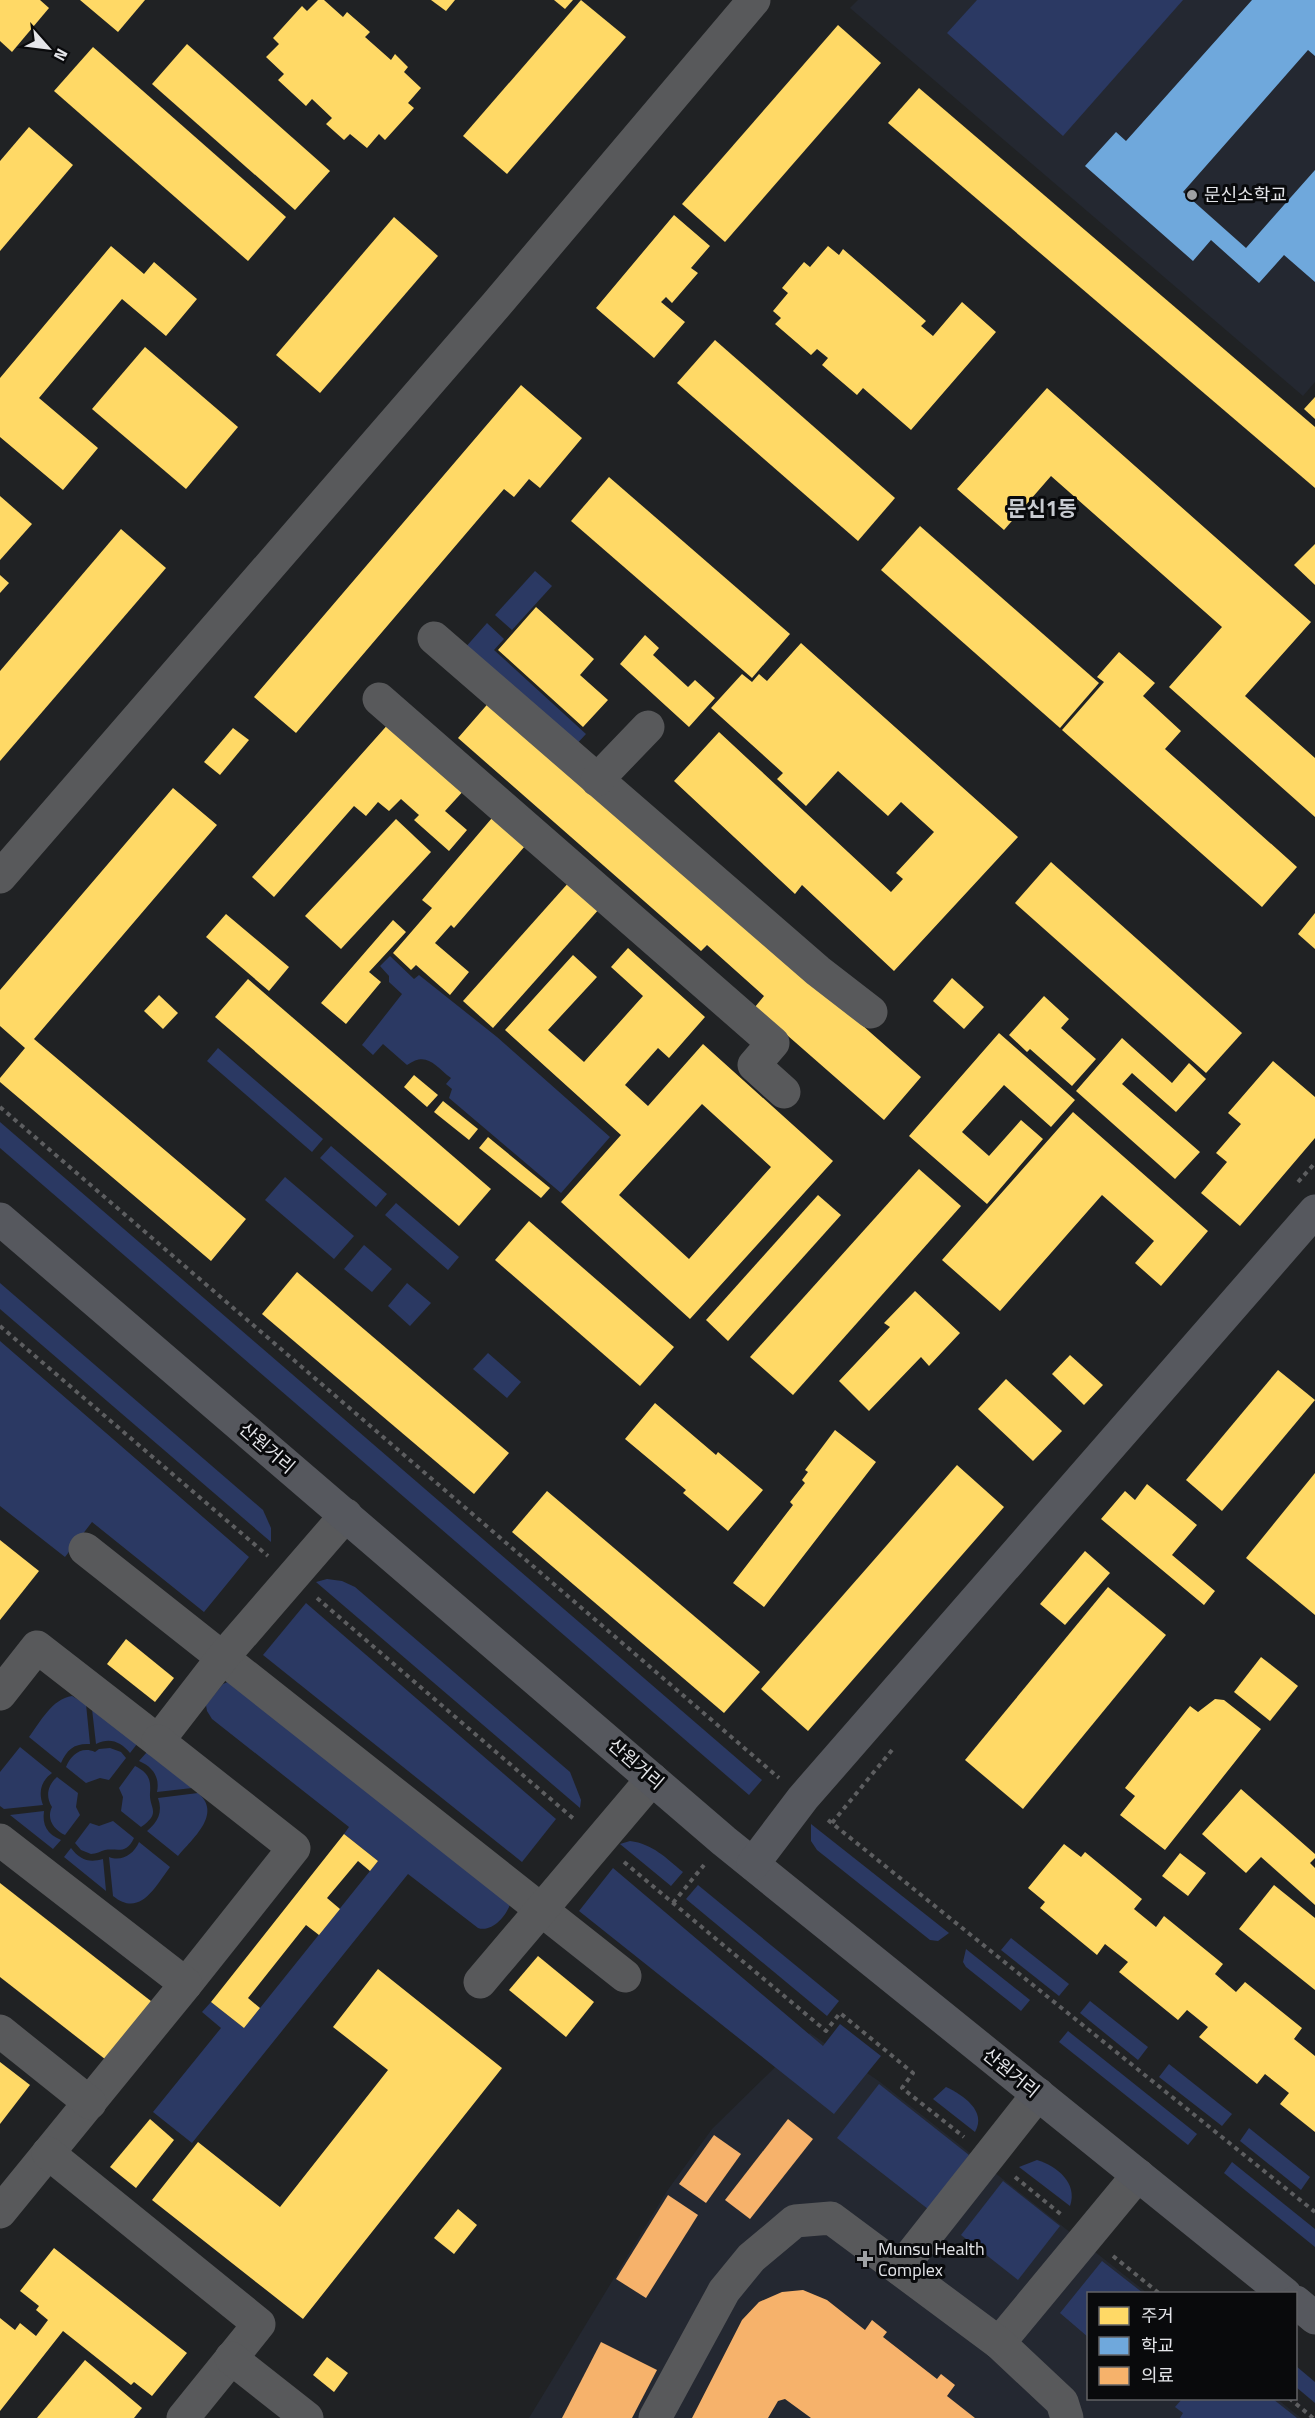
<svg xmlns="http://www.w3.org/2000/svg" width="1315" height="2418" font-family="'Titillium Web','Noto Sans KR',sans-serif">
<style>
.built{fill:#242831}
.green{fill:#2b3963}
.homes{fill:#ffd966;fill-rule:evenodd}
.schools{fill:#6fa8dc}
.health{fill:#f6b26b}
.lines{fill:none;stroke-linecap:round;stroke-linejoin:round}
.path{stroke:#5d5e60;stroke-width:4;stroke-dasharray:4.5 4.5;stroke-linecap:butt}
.minor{stroke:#58595b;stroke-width:33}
.major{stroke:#56585e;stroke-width:33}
.poi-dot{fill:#9fa1a4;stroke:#090a0c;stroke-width:2}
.labels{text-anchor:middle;stroke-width:6;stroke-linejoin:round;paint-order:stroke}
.poi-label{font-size:18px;fill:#e4e5e9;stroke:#090a0c;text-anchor:start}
.street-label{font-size:18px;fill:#e4e5e9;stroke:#090a0c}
.quarter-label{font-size:21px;font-weight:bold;fill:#c8cbd1;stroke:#090a0c}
</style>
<rect width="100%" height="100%" fill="#202224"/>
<!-- built -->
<g class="built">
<path d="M 858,0 L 1315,0 L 1315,382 L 1303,396 L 850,8 Z"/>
<path d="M 810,2033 L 880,2082 L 1147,2293 L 1088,2294 L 1088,2398 L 1277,2399 L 1301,2418 L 529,2418 L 667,2191 L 712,2129 Z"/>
</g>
<!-- green -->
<g class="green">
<path d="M 977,0 L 1183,0 L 1063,136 L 947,33 Z"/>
<path d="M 535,571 L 552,586 L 512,630 L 495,615 Z"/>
<path d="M 487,623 L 504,639 L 494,650 L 586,734 L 573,748 L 464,649 Z"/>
<path d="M 390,956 L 414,979 L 419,975 L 497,1037 L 610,1137 L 561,1193 L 449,1098 L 452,1089 L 446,1084 L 451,1078 C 434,1065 427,1051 407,1065 L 383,1044 L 373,1055 L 362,1045 L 402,994 L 389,982 L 389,976 L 380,966 Z"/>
<path d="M 218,1048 L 323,1139 L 312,1152 L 207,1061 Z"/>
<path d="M 0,1122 L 762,1780 L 749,1795 L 0,1148 Z"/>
<path d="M 331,1146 L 387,1194 L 376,1207 L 320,1158 Z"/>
<path d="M 285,1177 L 354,1236 L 334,1259 L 265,1200 Z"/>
<path d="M 396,1203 L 459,1257 L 448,1270 L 385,1215 Z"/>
<path d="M 364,1245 L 392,1269 L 372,1292 L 344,1269 Z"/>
<path d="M 0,1283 L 263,1510 L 271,1528 L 271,1542 L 0,1309 Z"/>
<path d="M 407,1283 L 431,1303 L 410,1326 L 388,1306 Z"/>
<path d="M 0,1341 L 249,1557 L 204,1612 L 92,1522 L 65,1557 L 0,1506 Z"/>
<path d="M 488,1353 L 521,1382 L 507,1398 L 473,1369 Z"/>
<path d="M 327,1579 L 342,1581 L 355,1587 L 570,1772 L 581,1800 L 580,1808 L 316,1582 Z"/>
<path d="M 306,1603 L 556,1819 L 522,1862 L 263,1655 Z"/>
<path d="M 234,1679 L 511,1901 C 508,1915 492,1933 478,1928 L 408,1874 L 192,2143 L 153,2112 L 221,2028 L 202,2012 L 211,2002 L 244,2028 L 378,1861 L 344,1834 L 349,1827 L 212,1719 L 207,1711 L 206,1705 L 223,1684 Z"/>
<path d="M 72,1696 L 86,1704 L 90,1744 C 75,1743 67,1749 61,1763 L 29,1737 C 41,1721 52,1699 72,1696 Z"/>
<path d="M 92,1709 L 137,1744 L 130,1753 C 121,1742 110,1737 96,1744 Z"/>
<path d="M 20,1747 L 52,1773 C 41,1781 38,1792 43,1805 L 4,1809 L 0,1806 L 0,1772 Z"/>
<path d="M 110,1748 L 121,1752 L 126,1758 L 109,1780 L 100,1778 L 86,1783 L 66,1767 C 71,1755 81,1746 95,1752 L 99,1749 Z"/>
<path d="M 147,1752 L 192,1788 L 157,1792 C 160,1777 153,1767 139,1761 Z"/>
<path d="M 135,1766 C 149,1773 151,1780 150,1793 C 149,1809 162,1812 141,1827 L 121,1811 L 123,1797 L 119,1788 Z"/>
<path d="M 57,1777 L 78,1793 L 76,1807 L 80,1815 L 65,1835 C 54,1830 46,1819 52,1807 C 45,1796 48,1785 57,1777 Z"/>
<path d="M 198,1793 C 223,1814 192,1839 178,1856 L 147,1831 C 158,1822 163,1812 158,1798 Z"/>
<path d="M 44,1811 C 42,1825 47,1834 61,1840 L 53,1849 L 10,1815 Z"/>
<path d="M 113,1821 L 134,1838 C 126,1855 118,1848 105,1850 C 101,1851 96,1854 91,1854 L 81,1850 L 75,1843 L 90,1823 L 99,1826 Z"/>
<path d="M 811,1824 L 949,1933 L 938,1941 L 930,1940 L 817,1850 L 811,1841 Z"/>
<path d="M 630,1841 C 653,1844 666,1858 683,1872 L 671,1886 L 620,1844 Z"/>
<path d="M 139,1842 L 170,1867 C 155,1887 140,1918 113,1896 L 109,1857 C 122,1862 134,1854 139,1842 Z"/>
<path d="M 71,1848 C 80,1860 89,1863 103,1859 L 106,1891 L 64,1857 Z"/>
<path d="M 613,1868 L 823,2046 L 840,2024 L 881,2056 L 834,2114 L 579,1911 Z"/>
<path d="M 698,1885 L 839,2001 L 827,2016 L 686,1899 Z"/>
<path d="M 1011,1938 L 1069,1984 L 1059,1996 L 1001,1950 Z"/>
<path d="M 966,1949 L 1030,2000 L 1021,2011 L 966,1967 L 963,1962 Z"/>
<path d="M 1090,2001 L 1148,2047 L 1138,2060 L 1080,2013 Z"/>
<path d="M 1068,2031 L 1197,2134 L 1188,2145 L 1059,2042 Z"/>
<path d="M 1169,2064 L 1232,2114 L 1222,2126 L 1159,2077 Z"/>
<path d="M 879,2084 L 969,2155 L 928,2209 L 837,2138 Z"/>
<path d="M 946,2087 C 963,2095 987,2111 975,2132 L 933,2099 Z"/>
<path d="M 1249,2128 L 1310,2177 L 1301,2190 L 1240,2141 Z"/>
<path d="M 1037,2160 C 1057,2166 1078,2183 1070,2206 L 1019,2167 Z"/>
<path d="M 1232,2162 L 1315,2229 L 1315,2247 L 1224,2173 Z"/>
<path d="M 1003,2181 L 1060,2226 L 1018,2280 L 961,2235 Z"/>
<path d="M 1102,2261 L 1143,2293 L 1088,2294 L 1088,2337 L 1060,2313 Z"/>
<path d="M 1296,2366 L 1315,2382 L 1315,2403 L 1296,2387 Z"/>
<path d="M 1182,2399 L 1273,2399 L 1297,2418 L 1180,2418 L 1183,2413 L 1175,2407 Z"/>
</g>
<!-- homes -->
<g class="homes">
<path d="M 0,0 L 40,0 L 49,8 L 12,52 L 0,41 Z"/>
<path d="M 80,0 L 145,0 L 118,32 Z"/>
<path d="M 318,0 L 324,0 L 343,17 L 347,12 L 370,32 L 365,37 L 391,60 L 395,54 L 408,67 L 404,72 L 421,88 L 408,103 L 414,108 L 385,140 L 379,134 L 367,148 L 350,134 L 344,140 L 326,124 L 332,118 L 312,99 L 306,106 L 278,80 L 284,74 L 266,57 L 279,44 L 273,38 L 302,6 L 307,11 Z"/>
<path d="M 431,0 L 455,0 L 446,11 Z"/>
<path d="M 554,0 L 573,0 L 565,9 Z"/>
<path d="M 581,0 L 626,37 L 507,174 L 463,136 Z"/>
<path d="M 838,25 L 881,63 L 725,242 L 682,204 Z"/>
<path d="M 187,44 L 330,171 L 295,210 L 152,84 Z"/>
<path d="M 93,47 L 286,217 L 248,261 L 54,91 Z"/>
<path d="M 919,88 L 1315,427 L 1315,488 L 888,123 Z"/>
<path d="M 29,127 L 73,165 L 0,251 L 0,161 Z"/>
<path d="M 674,215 L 710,246 L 691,268 L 698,273 L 672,303 L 666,297 L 661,302 L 685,322 L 654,358 L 596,308 Z"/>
<path d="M 394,217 L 438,256 L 320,393 L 276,355 Z"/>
<path d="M 111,246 L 144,274 L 154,262 L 197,299 L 166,336 L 122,299 L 39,398 L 98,448 L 63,490 L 0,437 L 0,378 Z"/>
<path d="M 828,246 L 839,255 L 843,249 L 926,321 L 921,326 L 933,336 L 962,302 L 996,332 L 911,430 L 863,388 L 857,395 L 822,365 L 828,358 L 817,349 L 811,355 L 775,324 L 781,318 L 773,311 L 788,293 L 782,288 L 804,262 L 810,267 Z"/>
<path d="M 715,340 L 895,498 L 858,541 L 677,383 Z"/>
<path d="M 145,347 L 238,427 L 186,489 L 92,409 Z"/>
<path d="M 521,385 L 582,438 L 540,488 L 529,479 L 514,497 L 504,489 L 296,733 L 254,697 Z"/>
<path d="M 1047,388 L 1311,622 L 1245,696 L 1315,758 L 1315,817 L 1169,687 L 1222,627 L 1051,476 L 1004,530 L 957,489 Z"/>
<path d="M 1315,397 L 1315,419 L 1304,409 Z"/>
<path d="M 609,477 L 790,634 L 752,678 L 571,521 Z"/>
<path d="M 0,496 L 32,524 L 0,560 Z"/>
<path d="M 920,526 L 1099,683 L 1060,728 L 881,570 Z"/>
<path d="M 121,529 L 166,568 L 0,761 L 0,671 Z"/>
<path d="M 1315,544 L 1315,585 L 1294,565 Z"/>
<path d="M 0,575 L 9,583 L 0,593 Z"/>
<path d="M 536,607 L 594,659 L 580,675 L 608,700 L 583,727 L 498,650 Z"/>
<path d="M 645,635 L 659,648 L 653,655 L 688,687 L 695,680 L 715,698 L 689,727 L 620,664 Z"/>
<path d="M 801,643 L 1018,837 L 894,971 L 802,885 L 795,894 L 674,781 L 719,732 L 891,892 L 903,879 L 896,873 L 934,832 L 901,802 L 888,816 L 838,771 L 806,806 L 777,779 L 783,773 L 711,708 L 742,674 L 752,682 L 759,674 L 767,681 Z"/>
<path d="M 1119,652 L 1155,683 L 1143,696 L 1181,731 L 1165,749 L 1297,867 L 1262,907 L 1062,730 L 1104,682 L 1097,677 Z"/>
<path d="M 492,699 L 921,1077 L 884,1120 L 755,1007 L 764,996 L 707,945 L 701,951 L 458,738 Z"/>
<path d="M 391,721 L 466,788 L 445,811 L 467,830 L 449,851 L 414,820 L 419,815 L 401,799 L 389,811 L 378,802 L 366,816 L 354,806 L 274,897 L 252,877 Z"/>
<path d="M 233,728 L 249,740 L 220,775 L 204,762 Z"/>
<path d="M 173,788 L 217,825 L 34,1039 L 246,1219 L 211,1261 L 0,1082 L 0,1078 L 25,1048 L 0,1026 L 0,990 Z"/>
<path d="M 492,818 L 525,846 L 454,928 L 451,925 L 435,943 L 469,972 L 450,995 L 416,965 L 411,970 L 393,953 L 432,908 L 422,900 Z"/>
<path d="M 396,819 L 431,852 L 341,949 L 305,916 Z"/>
<path d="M 1051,862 L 1242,1033 L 1206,1073 L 1015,903 Z"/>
<path d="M 570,881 L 600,908 L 493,1028 L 463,1001 Z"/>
<path d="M 1315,913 L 1315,949 L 1298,934 Z"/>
<path d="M 226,914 L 289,967 L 269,991 L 206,937 Z"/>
<path d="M 393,920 L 406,932 L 369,972 L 381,982 L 346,1024 L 321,1003 Z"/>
<path d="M 628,948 L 705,1017 L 669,1058 L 658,1048 L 625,1085 L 648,1106 L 703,1044 L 833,1161 L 690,1319 L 561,1202 L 621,1135 L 505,1030 L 573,955 L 597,977 L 548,1030 L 584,1062 L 643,996 L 611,967 ZM 702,1104 L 771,1167 L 689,1259 L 619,1195 Z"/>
<path d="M 952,978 L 984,1007 L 964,1029 L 933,1001 Z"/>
<path d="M 248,979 L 491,1189 L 459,1226 L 215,1017 Z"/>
<path d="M 159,995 L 178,1013 L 163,1029 L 144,1011 Z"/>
<path d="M 1044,996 L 1069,1019 L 1061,1028 L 1096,1059 L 1072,1086 L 1030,1049 L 1027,1052 L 1009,1035 Z"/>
<path d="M 999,1033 L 1075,1100 L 1051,1127 L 1004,1085 L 962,1132 L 989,1156 L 1021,1120 L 1043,1139 L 987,1204 L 909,1136 Z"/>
<path d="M 1122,1038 L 1172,1083 L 1189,1063 L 1206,1079 L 1176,1112 L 1132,1073 L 1122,1084 L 1200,1152 L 1175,1179 L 1076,1091 Z"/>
<path d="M 1273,1061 L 1315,1097 L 1315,1138 L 1240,1226 L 1201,1193 L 1227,1162 L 1216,1153 L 1241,1124 L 1228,1113 Z"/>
<path d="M 414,1075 L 438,1095 L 427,1107 L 404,1087 Z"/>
<path d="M 443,1101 L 478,1129 L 469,1140 L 434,1112 Z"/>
<path d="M 1073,1112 L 1208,1231 L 1161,1286 L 1135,1263 L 1154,1241 L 1102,1195 L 1000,1311 L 942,1260 Z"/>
<path d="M 488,1137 L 550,1188 L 541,1198 L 479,1148 Z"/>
<path d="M 919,1169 L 961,1206 L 793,1395 L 750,1357 Z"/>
<path d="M 818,1195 L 841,1215 L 728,1341 L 706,1320 Z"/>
<path d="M 529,1221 L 674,1347 L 640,1386 L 495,1260 Z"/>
<path d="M 297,1272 L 509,1453 L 474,1494 L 262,1314 Z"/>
<path d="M 915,1291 L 960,1333 L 929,1366 L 921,1357 L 869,1411 L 839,1381 L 890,1327 L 884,1323 Z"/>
<path d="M 1070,1355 L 1103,1385 L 1084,1405 L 1052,1374 Z"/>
<path d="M 1278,1370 L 1315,1400 L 1222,1511 L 1186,1480 Z"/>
<path d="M 1006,1379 L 1062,1431 L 1033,1461 L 978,1409 Z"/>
<path d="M 655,1403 L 716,1455 L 718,1452 L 763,1490 L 728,1531 L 683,1493 L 686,1490 L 625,1439 Z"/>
<path d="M 835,1430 L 876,1462 L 764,1607 L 733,1583 L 793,1505 L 790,1502 L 805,1483 L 802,1480 L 808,1472 L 805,1470 Z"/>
<path d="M 957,1465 L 1004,1507 L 808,1731 L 761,1689 Z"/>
<path d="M 1315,1473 L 1315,1615 L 1246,1558 Z"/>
<path d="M 1147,1484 L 1197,1525 L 1172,1555 L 1215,1591 L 1204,1605 L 1101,1519 L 1125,1491 L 1135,1500 Z"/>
<path d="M 547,1491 L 760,1672 L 724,1713 L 512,1532 Z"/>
<path d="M 0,1540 L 39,1571 L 0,1620 Z"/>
<path d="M 1085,1551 L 1110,1573 L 1065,1625 L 1040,1604 Z"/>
<path d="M 1108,1587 L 1166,1635 L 1023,1809 L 965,1760 Z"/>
<path d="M 126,1639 L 174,1678 L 155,1702 L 107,1664 Z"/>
<path d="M 1261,1657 L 1298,1686 L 1270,1721 L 1234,1692 Z"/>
<path d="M 1215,1699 L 1224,1700 L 1261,1729 L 1165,1850 L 1120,1815 L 1135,1796 L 1125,1788 L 1190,1706 L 1198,1712 Z"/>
<path d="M 1241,1789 L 1315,1854 L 1315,1858 L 1310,1863 L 1315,1868 L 1315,1905 L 1261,1857 L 1246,1873 L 1202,1834 Z"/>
<path d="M 344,1834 L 378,1861 L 370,1871 L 358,1861 L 327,1898 L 340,1909 L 319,1935 L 306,1925 L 248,1998 L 260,2008 L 244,2028 L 211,2002 Z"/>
<path d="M 1064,1844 L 1081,1857 L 1085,1852 L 1142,1899 L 1134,1909 L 1156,1927 L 1164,1916 L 1223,1964 L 1215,1974 L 1236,1992 L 1245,1982 L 1302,2028 L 1294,2039 L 1315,2056 L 1315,2132 L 1280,2104 L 1289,2093 L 1265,2074 L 1257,2084 L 1199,2037 L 1208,2027 L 1187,2010 L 1178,2020 L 1119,1972 L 1128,1962 L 1105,1944 L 1097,1955 L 1040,1908 L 1045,1902 L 1028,1888 Z"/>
<path d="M 1180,1853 L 1206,1873 L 1188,1896 L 1162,1876 Z"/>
<path d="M 0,1883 L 156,2005 L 110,2063 L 0,1977 Z"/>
<path d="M 1274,1885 L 1315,1918 L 1315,1990 L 1239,1929 Z"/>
<path d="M 538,1956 L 594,2002 L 566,2037 L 509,1990 Z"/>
<path d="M 378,1969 L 502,2068 L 303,2319 L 152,2200 L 198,2142 L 280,2207 L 388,2070 L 333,2027 Z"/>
<path d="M 0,2062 L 30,2085 L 0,2124 Z"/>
<path d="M 150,2119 L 174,2140 L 136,2188 L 110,2167 Z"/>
<path d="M 458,2209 L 477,2225 L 454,2254 L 434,2238 Z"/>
<path d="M 54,2248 L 187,2353 L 152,2396 L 134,2382 L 131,2385 L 63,2331 L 0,2411 L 0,2318 L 15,2330 L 20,2323 L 36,2336 L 48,2320 L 36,2310 L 39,2306 L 20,2291 Z"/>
<path d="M 327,2357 L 348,2373 L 334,2392 L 313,2375 Z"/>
<path d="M 85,2360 L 142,2408 L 134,2418 L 37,2418 Z"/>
</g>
<!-- schools -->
<path class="schools" d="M 1252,0 L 1315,0 L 1315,56 L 1308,50 L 1183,192 L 1246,248 L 1315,170 L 1315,282 L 1284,255 L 1259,283 L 1211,240 L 1193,261 L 1085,166 L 1116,132 L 1126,141 Z"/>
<!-- health -->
<g class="health">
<path d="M 788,2119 L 813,2139 L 750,2219 L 725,2200 Z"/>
<path d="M 714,2135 L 741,2154 L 706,2203 L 679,2184 Z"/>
<path d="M 668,2195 L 698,2215 L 646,2298 L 616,2279 Z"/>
<path d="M 803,2290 L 827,2300 L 865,2330 L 872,2320 L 887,2332 L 883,2337 L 937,2379 L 941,2374 L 955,2385 L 947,2396 L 975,2418 L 811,2418 L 785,2399 L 778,2401 L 768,2418 L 692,2418 L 742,2320 L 759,2302 L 782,2292 Z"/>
<path d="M 601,2342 L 657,2370 L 632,2418 L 562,2418 Z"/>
</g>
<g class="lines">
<!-- path -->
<g class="path">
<path d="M 0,1107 L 779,1778"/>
<path d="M 1298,1182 L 1315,1163"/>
<path d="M 0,1326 L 268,1556"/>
<path d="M 317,1598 L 575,1820"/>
<path d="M 828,1820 L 1315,2212"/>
<path d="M 832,1823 L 892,1750"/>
<path d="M 624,1862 L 826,2031 L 840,2013 L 913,2073 L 902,2088 L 964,2137"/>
<path d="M 673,1903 L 704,1865"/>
<path d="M 1015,2177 L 1063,2216"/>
<path d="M 1113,2256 L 1160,2294"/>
<path d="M 1289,2398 L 1313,2418"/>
</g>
<!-- minor -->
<g class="minor">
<path d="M 434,638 L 818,971 L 871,1012"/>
<path d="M 379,699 L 773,1043 L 754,1065 L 784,1092"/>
<path d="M 597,780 L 648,727"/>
<path d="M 0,877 L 496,305 L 754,0"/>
<path d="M 85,1549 L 625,1976"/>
<path d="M 0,1694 L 37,1647 L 158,1741 L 223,1657 L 346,1515"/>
<path d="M 158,1741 L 294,1848 L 186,1984"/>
<path d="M 0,1840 L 186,1984 L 0,2212"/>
<path d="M 480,1982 L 652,1779"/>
<path d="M 0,2031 L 90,2103"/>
<path d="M 48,2153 L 259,2324 L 183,2418"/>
<path d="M 900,2269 L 1038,2094"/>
<path d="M 999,2343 L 1138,2175"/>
<path d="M 231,2358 L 307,2418"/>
<path d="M 655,2418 L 724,2291 L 751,2258 L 795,2221 L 831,2218 L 999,2343 L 1062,2402 L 1067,2418"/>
</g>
<!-- major -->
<g class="major">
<path d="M 0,1219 L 724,1841 L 1285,2294"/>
<path d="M 753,1864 L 803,1798 L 1315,1211"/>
<path d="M 1296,2302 L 1315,2318"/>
</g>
</g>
<!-- markers -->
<g class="poi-dot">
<circle cx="1192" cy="195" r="6"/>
<path d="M862 2250h6v6h6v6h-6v6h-6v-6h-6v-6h6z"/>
</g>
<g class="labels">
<!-- poi labels -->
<g class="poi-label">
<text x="1204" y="201">문신소학교</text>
<text x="878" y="2255">Munsu Health<tspan x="878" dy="21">Complex</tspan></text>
</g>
<!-- street labels -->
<g class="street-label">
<text transform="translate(267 1448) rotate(41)" y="6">산원거리</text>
<text transform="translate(636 1764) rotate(41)" y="6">산원거리</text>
<text transform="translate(1011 2073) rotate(39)" y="6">산원거리</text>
</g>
<!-- quarter labels -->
<g class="quarter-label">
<text x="1042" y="516">문신1동</text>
</g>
</g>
<!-- legend -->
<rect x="1087" y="2292" width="210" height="108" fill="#090a0c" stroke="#616264" stroke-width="1.5"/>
<rect x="1099" y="2307" width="30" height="18" fill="#ffd966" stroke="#616264" stroke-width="1.5"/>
<text x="1141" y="2322" font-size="18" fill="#e4e5e9">주거</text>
<rect x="1099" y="2337" width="30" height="18" fill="#6fa8dc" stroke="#616264" stroke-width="1.5"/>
<text x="1141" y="2352" font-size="18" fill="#e4e5e9">학교</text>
<rect x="1099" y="2367" width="30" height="18" fill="#f6b26b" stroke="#616264" stroke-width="1.5"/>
<text x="1141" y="2382" font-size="18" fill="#e4e5e9">의료</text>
<!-- north arrow -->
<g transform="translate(48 48) rotate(118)" stroke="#090a0c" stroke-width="4.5" paint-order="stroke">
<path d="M0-4.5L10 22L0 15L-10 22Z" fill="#e4e5e9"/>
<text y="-9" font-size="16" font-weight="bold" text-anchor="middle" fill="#e4e5e9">N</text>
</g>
</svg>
